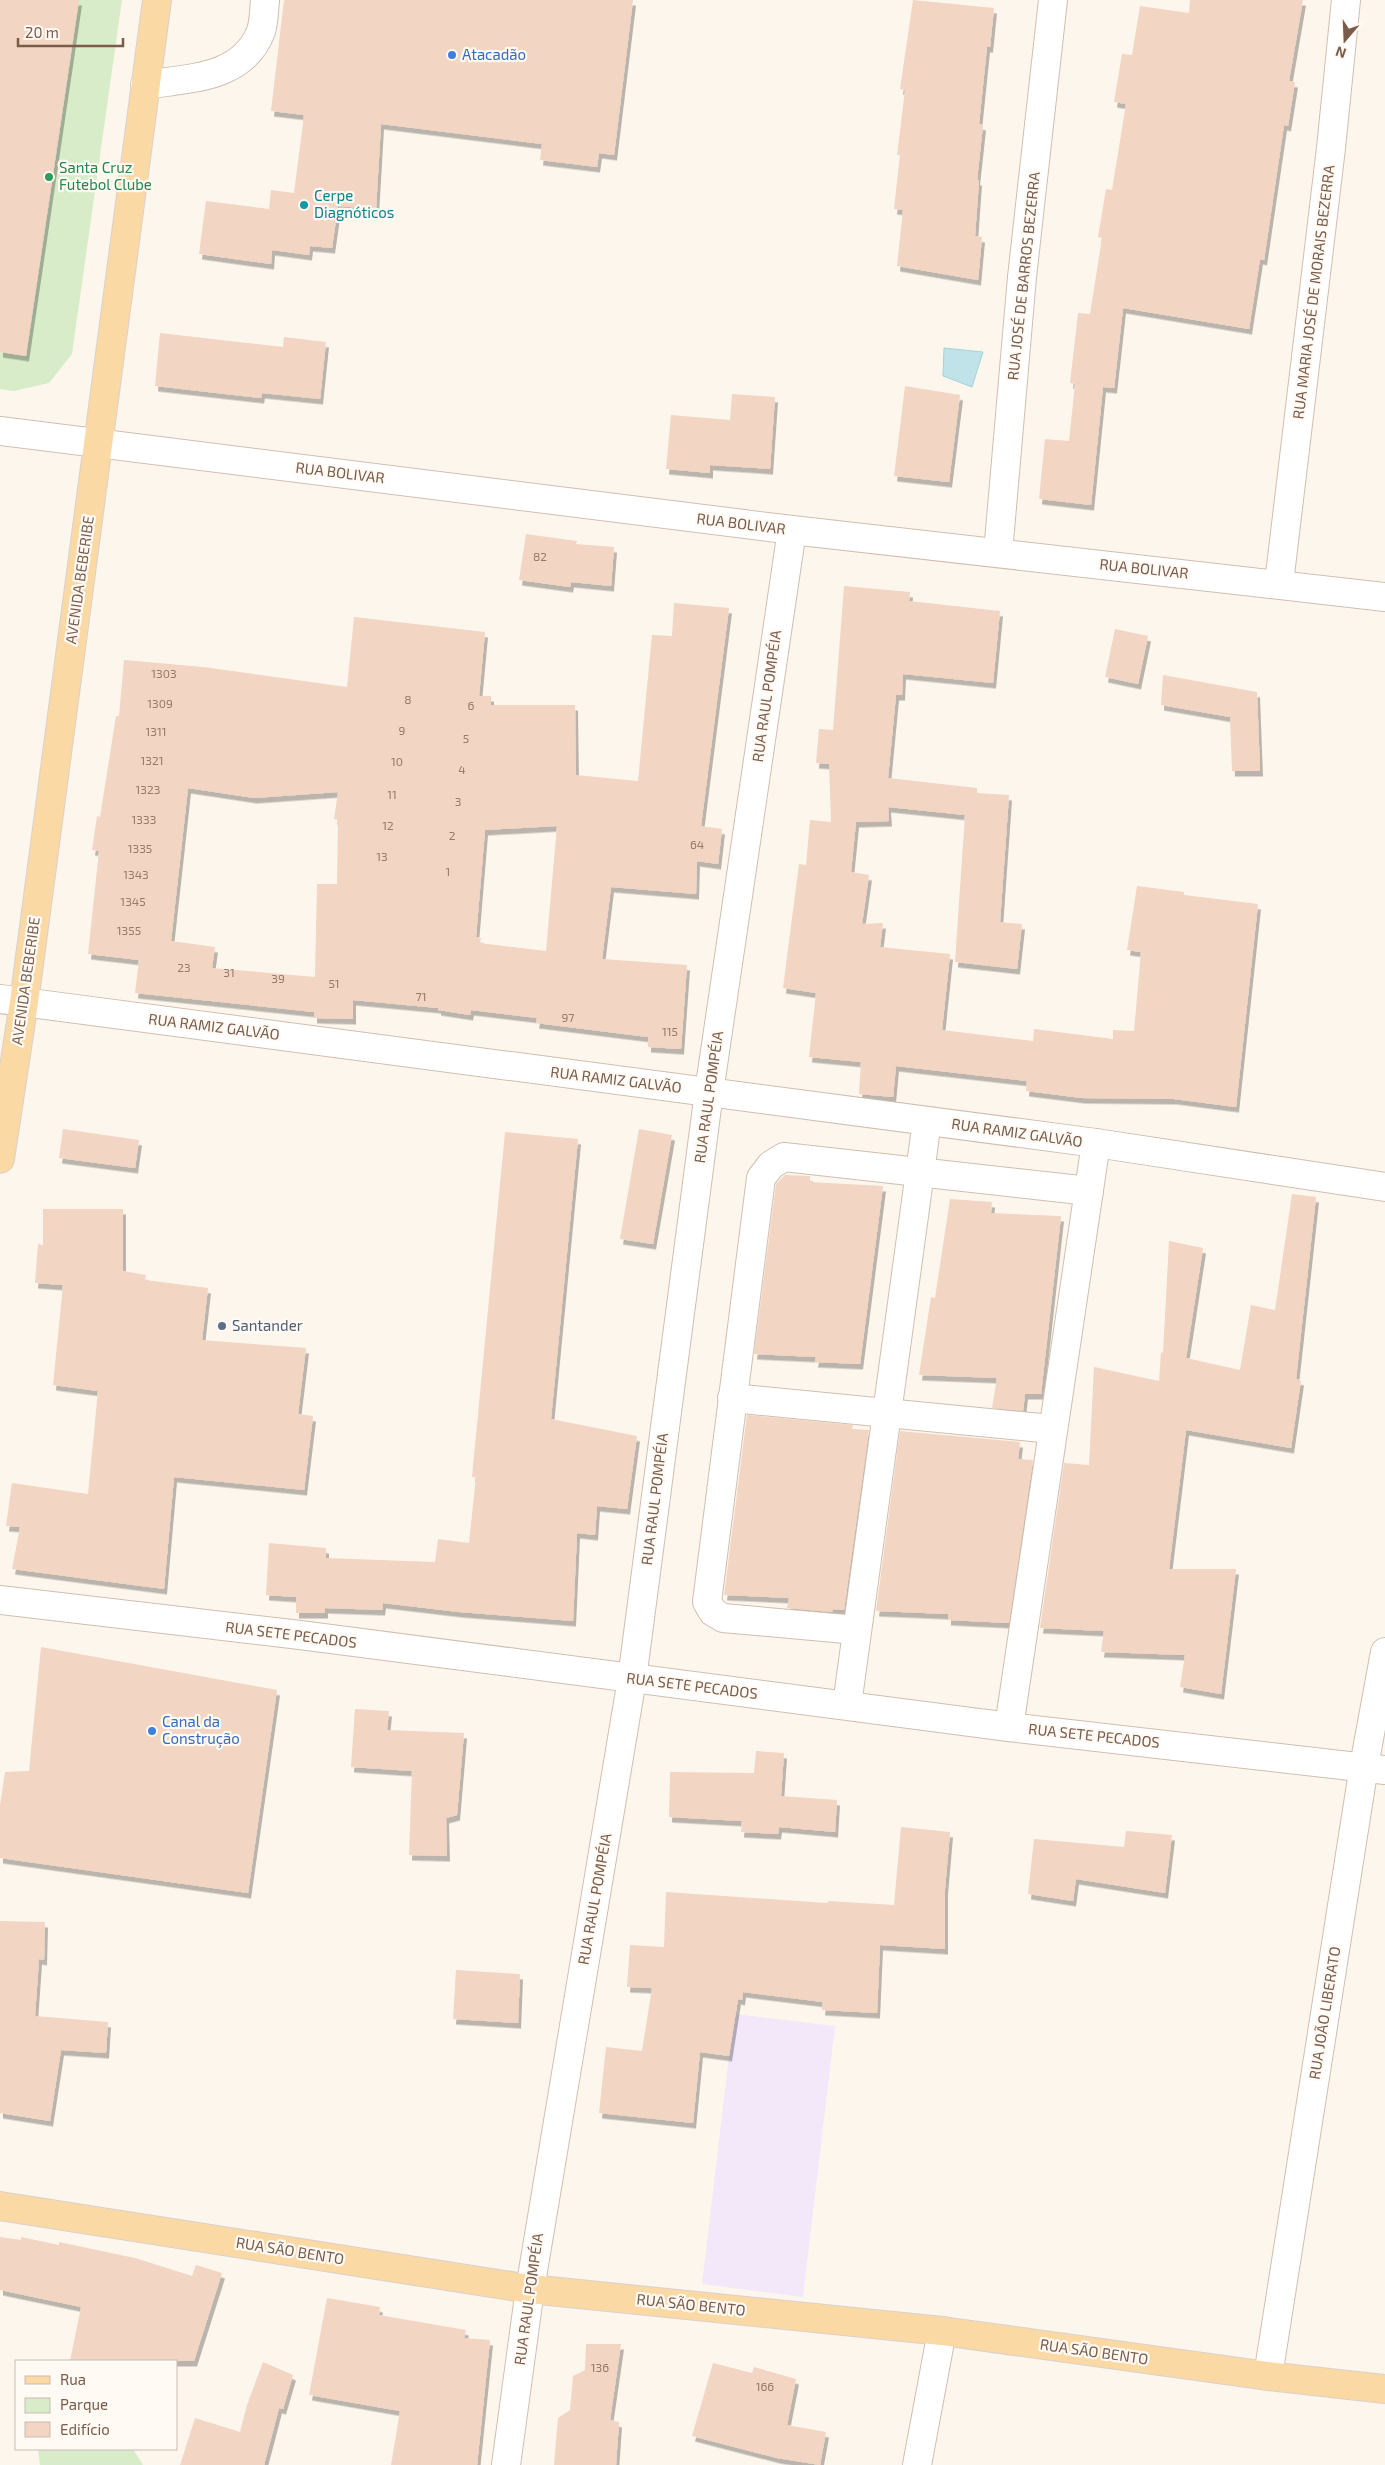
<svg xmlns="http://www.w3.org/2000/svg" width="1385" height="2465" font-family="'Exo 2',sans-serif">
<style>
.education{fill:#f3e8fa}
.green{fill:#d8ecc9}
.water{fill:#bfe3e8;stroke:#a5d3da}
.building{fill:#f3d5c3;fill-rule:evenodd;filter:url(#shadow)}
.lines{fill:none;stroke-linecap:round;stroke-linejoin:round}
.minor-casing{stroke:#d1beb0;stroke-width:30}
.major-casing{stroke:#dad1cd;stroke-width:30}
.minor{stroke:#fff;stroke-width:28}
.major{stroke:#fbd9a5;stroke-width:28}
.shop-dot{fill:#3f7fe0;stroke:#fffaf3;stroke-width:2}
.leisure-dot{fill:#2e9e5b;stroke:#fffaf3;stroke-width:2}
.culture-dot{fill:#0f9aa8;stroke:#fffaf3;stroke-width:2}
.service-dot{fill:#5c6f8a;stroke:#fffaf3;stroke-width:2}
.labels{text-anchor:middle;stroke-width:4.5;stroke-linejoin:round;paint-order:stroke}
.number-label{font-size:12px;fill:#987a6a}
.shop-label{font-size:15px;fill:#366cbe;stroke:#fffaf3;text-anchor:start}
.leisure-label{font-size:15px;fill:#27864d;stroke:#fffaf3;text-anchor:start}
.culture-label{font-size:15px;fill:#0d838f;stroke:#fffaf3;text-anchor:start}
.street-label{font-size:15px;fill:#7a5c4d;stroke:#fffaf3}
.service-label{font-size:15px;fill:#4e5e75;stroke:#fffaf3;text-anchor:start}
</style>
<defs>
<filter id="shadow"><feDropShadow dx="3" dy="5.5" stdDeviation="0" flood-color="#0004"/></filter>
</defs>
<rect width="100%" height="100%" fill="#fdf6ec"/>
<!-- education -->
<path class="education" d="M 734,2014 L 835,2026 L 803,2297 L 702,2284 Z"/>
<!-- green -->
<g class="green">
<path d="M 0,0 L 122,0 L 72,354 L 49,383 L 14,391 L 0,389 Z"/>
<path d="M 38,2449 L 133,2449 L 143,2465 L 40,2465 Z"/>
</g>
<!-- water -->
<path class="water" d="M 944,348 L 983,352 L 972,387 L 943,376 Z"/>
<!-- building -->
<g class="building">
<path d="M 0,0 L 79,0 L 26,356 L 0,352 Z"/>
<path d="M 284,0 L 633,0 L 614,155 L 599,153 L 597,167 L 540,160 L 542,144 L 381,124 L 376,209 L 338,206 L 332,248 L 310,246 L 309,255 L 272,250 L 271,264 L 199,254 L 206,201 L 269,209 L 271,190 L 294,193 L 304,115 L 271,111 Z"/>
<path d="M 913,0 L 994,8 L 990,47 L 987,47 L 979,124 L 983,125 L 977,180 L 979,180 L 975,236 L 982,237 L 978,280 L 897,266 L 903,210 L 894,209 L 900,155 L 897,155 L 905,90 L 900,89 Z"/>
<path d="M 1190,0 L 1303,0 L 1289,81 L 1295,82 L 1288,126 L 1284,125 L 1264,260 L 1260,259 L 1249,329 L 1123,308 L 1114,388 L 1103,387 L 1091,505 L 1039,499 L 1045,439 L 1069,441 L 1075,384 L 1070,383 L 1078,313 L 1090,314 L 1102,238 L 1098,237 L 1106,189 L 1112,190 L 1126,104 L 1114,102 L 1122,54 L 1132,55 L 1140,6 L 1189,13 Z"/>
<path d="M 160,333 L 283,347 L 284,337 L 326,342 L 320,399 L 262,393 L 261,398 L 155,386 Z"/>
<path d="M 905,386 L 960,395 L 949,482 L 894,476 Z"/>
<path d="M 732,394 L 775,397 L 770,469 L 710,465 L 710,473 L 666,469 L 671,415 L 730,420 Z"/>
<path d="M 526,534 L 577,541 L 576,544 L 614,547 L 611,586 L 571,582 L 570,587 L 519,580 Z"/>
<path d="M 844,586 L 910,592 L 909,601 L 1000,611 L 993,683 L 903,674 L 902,695 L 896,695 L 888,778 L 977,788 L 977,793 L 1009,795 L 1000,922 L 1022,924 L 1017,969 L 955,962 L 965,815 L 888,807 L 889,821 L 856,822 L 851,872 L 869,875 L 862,924 L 883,923 L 880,947 L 950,954 L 942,1030 L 1033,1041 L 1034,1029 L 1113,1039 L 1113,1030 L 1134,1031 L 1141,952 L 1127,950 L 1137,886 L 1184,892 L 1184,895 L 1258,904 L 1236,1107 L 1174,1099 L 1082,1098 L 1026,1091 L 1027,1081 L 896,1066 L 893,1097 L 859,1094 L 861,1062 L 809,1057 L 816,993 L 783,988 L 799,864 L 806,865 L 810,820 L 831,822 L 829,764 L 816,763 L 819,729 L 833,730 Z"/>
<path d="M 674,603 L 729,608 L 701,826 L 722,829 L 718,864 L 697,861 L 696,894 L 611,887 L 602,959 L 687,965 L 681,1049 L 648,1047 L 648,1037 L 536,1023 L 537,1018 L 471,1010 L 470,1015 L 438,1010 L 438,1008 L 353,1000 L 353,1019 L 314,1018 L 314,1012 L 135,993 L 139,960 L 88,954 L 99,851 L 92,850 L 97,816 L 100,817 L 116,716 L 119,716 L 124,660 L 203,667 L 347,687 L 354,617 L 485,632 L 479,696 L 491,696 L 491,705 L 575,705 L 576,775 L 638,781 L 652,635 L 672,636 ZM 188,788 L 254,798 L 338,792 L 334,819 L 338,820 L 337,884 L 317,884 L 315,977 L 212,968 L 215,947 L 171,941 ZM 557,826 L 546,951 L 480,943 L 481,938 L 476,937 L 485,830 Z"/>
<path d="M 1115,629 L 1148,636 L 1138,684 L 1105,677 Z"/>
<path d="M 1163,675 L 1257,692 L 1260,771 L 1232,771 L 1230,717 L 1161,705 Z"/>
<path d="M 63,1129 L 139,1140 L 135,1168 L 59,1158 Z"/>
<path d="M 639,1129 L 672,1135 L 653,1244 L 620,1239 Z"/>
<path d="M 505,1132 L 578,1139 L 551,1419 L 637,1436 L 627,1509 L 597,1506 L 595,1535 L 577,1533 L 573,1621 L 459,1612 L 383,1603 L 382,1610 L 325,1608 L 325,1613 L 296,1613 L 296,1597 L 266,1595 L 269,1543 L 326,1548 L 326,1558 L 435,1562 L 438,1539 L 469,1543 L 476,1477 L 472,1477 Z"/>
<path d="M 785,1175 L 810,1176 L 810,1182 L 883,1186 L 860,1364 L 815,1362 L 816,1357 L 754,1354 L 776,1184 Z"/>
<path d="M 1292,1194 L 1316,1197 L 1296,1379 L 1301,1380 L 1291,1448 L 1186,1430 L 1169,1569 L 1236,1569 L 1221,1694 L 1180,1687 L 1185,1655 L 1101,1652 L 1104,1631 L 1040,1628 L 1064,1463 L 1089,1465 L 1094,1367 L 1159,1381 L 1161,1352 L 1163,1353 L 1169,1241 L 1203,1248 L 1186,1358 L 1240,1370 L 1251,1305 L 1275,1310 Z"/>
<path d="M 950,1199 L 992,1202 L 991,1213 L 1061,1216 L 1041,1394 L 1025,1394 L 1023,1411 L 992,1408 L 997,1378 L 919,1375 L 931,1297 L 935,1298 Z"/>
<path d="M 43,1209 L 123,1209 L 123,1271 L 146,1275 L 145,1280 L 208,1288 L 202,1340 L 306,1348 L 298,1414 L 313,1416 L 304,1490 L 174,1477 L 164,1589 L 12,1569 L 20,1527 L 6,1526 L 12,1483 L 88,1494 L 98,1391 L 53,1385 L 63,1285 L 35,1283 L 38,1244 L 43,1245 Z"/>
<path d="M 747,1415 L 853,1425 L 852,1429 L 869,1430 L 844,1610 L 833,1609 L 832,1612 L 787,1608 L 789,1598 L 724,1595 Z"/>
<path d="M 900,1431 L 1020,1442 L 1018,1459 L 1033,1460 L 1009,1623 L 948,1620 L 948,1614 L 876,1611 Z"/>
<path d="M 41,1647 L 277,1690 L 248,1893 L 0,1858 L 0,1805 L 5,1772 L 29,1771 Z"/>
<path d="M 355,1709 L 389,1711 L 387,1730 L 464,1733 L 457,1815 L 446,1818 L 447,1856 L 409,1855 L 412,1771 L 351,1767 Z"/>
<path d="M 756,1751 L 784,1753 L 781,1796 L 837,1800 L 835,1832 L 779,1827 L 778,1834 L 741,1832 L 742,1821 L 669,1817 L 670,1772 L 754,1773 Z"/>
<path d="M 901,1827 L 950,1832 L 945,1889 L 945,1949 L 880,1945 L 877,2013 L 822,2010 L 823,2002 L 743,1992 L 742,2000 L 738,1999 L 729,2056 L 700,2052 L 693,2123 L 599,2113 L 606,2047 L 642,2051 L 652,1988 L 627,1987 L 630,1945 L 664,1947 L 666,1892 L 828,1903 L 828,1901 L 894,1905 Z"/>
<path d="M 1126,1831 L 1172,1835 L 1165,1893 L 1076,1879 L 1073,1901 L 1028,1894 L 1034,1839 L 1124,1847 Z"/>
<path d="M 0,1921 L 45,1922 L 44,1960 L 39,1959 L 35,2016 L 108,2022 L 106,2053 L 61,2050 L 50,2121 L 0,2113 Z"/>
<path d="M 456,1970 L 520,1974 L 518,2023 L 453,2019 Z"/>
<path d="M 0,2237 L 21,2240 L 21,2237 L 59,2245 L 59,2242 L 135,2258 L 192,2276 L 196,2265 L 222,2273 L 194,2361 L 70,2361 L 81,2307 L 0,2290 Z"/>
<path d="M 327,2298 L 380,2307 L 379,2315 L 466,2330 L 464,2338 L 490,2340 L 477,2465 L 391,2465 L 400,2411 L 309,2395 Z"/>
<path d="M 586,2344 L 621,2344 L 610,2420 L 619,2422 L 616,2465 L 554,2465 L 558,2418 L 570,2410 L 573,2376 L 585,2370 Z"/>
<path d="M 263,2362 L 293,2375 L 283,2409 L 279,2408 L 264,2465 L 180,2465 L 195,2418 L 240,2432 L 247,2405 Z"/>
<path d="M 713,2363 L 752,2373 L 754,2367 L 796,2379 L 787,2425 L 826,2432 L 820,2465 L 777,2458 L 692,2436 Z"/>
</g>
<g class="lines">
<!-- minor casing -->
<g class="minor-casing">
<g id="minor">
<path d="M 145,85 C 189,78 243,79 261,31 C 264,22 264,10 265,0"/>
<path d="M 0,431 L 792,530 L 1385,597"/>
<path d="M 998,553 L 1022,277 L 1053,0"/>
<path d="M 1279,583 L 1331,148 L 1346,0"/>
<path d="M 0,999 L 1096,1143 L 1385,1187"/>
<path d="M 732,1398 L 1052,1429"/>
<path d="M 0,1600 L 300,1635 L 1009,1727 L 1385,1770"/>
<path d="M 857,1630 L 723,1618 L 713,1612 L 707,1602 L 761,1178 L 771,1165 L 784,1157 L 1089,1191"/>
<path d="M 847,1705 L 927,1121"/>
<path d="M 1009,1727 L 1096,1143"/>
<path d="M 1268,2376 L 1364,1766 L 1385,1652"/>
<path d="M 506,2465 L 530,2289 L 632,1679 L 709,1092 L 792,530"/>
<path d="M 917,2465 L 942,2331"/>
</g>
</g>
<!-- major casing -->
<g class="major-casing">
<g id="major">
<path d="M 0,1159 L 24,1002 L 157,0"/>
<path d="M 0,2206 L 530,2289 L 942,2331 L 1268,2376 L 1385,2389"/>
</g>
</g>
<!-- minor -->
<use href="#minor" class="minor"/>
<!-- major -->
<use href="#major" class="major"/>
</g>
<!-- markers -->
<g class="shop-dot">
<circle cx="452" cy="55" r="5"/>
<circle cx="152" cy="1731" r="5"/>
</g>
<circle class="leisure-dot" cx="49" cy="177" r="5"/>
<circle class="culture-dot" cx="304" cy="205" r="5"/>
<circle class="service-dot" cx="222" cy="1326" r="5"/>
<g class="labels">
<!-- number labels -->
<g class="number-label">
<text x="540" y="561">82</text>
<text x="164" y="678">1303</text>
<text x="408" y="704">8</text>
<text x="160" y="708">1309</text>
<text x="471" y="710">6</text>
<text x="402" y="735">9</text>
<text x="156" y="736">1311</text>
<text x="466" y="743">5</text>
<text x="152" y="765">1321</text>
<text x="397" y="766">10</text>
<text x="462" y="774">4</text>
<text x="148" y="794">1323</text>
<text x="392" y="799">11</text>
<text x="458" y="806">3</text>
<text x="144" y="824">1333</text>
<text x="388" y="830">12</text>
<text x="452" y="840">2</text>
<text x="697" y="849">64</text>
<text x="140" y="853">1335</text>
<text x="382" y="861">13</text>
<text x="448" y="876">1</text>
<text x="136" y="879">1343</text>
<text x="133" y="906">1345</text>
<text x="129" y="935">1355</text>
<text x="184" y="972">23</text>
<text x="229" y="977">31</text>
<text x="278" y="983">39</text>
<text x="334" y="988">51</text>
<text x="421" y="1001">71</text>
<text x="568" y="1022">97</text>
<text x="670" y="1036">115</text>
<text x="600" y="2372">136</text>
<text x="765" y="2391">166</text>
</g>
<!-- shop labels -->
<g class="shop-label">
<text x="462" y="60">Atacadão</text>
<text x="162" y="1727">Canal da<tspan x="162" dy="17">Construção</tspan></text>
</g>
<!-- leisure labels -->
<g class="leisure-label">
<text x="59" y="173">Santa Cruz<tspan x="59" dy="17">Futebol Clube</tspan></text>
</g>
<!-- culture labels -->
<g class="culture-label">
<text x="314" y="201">Cerpe<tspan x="314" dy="17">Diagnóticos</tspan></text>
</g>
<!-- street labels -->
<g class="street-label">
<text transform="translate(1024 276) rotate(-84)" y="5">RUA JOSÉ DE BARROS BEZERRA</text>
<text transform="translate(1314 292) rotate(-83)" y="5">RUA MARIA JOSÉ DE MORAIS BEZERRA</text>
<text transform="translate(340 473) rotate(7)" y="5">RUA BOLIVAR</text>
<text transform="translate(741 524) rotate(7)" y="5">RUA BOLIVAR</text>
<text transform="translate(1144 569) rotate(6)" y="5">RUA BOLIVAR</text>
<text transform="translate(80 580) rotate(-82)" y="5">AVENIDA BEBERIBE</text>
<text transform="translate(767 696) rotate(-82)" y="5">RUA RAUL POMPÉIA</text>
<text transform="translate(26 981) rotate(-82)" y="5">AVENIDA BEBERIBE</text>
<text transform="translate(214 1027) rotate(7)" y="5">RUA RAMIZ GALVÃO</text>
<text transform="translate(616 1080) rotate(7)" y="5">RUA RAMIZ GALVÃO</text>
<text transform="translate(709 1097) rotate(-82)" y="5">RUA RAUL POMPÉIA</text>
<text transform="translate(1017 1133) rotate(8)" y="5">RUA RAMIZ GALVÃO</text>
<text transform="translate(655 1499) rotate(-83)" y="5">RUA RAUL POMPÉIA</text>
<text transform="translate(291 1635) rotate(7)" y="5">RUA SETE PECADOS</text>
<text transform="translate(692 1686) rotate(7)" y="5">RUA SETE PECADOS</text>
<text transform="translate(1094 1736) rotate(6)" y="5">RUA SETE PECADOS</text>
<text transform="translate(595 1899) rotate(-80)" y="5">RUA RAUL POMPÉIA</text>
<text transform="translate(1325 2013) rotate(-81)" y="5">RUA JOÃO LIBERATO</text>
<text transform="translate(290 2251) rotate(9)" y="5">RUA SÃO BENTO</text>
<text transform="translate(529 2299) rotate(-82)" y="5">RUA RAUL POMPÉIA</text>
<text transform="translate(691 2305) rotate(6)" y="5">RUA SÃO BENTO</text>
<text transform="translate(1094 2352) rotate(8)" y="5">RUA SÃO BENTO</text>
</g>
<!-- service labels -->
<g class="service-label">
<text x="232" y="1331">Santander</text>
</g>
</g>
<!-- legend -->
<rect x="15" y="2360" width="162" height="90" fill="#fffaf3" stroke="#cabbb1"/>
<rect x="25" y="2376" width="25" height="8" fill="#fbd9a5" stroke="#cabbb1"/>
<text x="60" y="2385" font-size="15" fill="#7a5c4d">Rua</text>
<rect x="25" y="2398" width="25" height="15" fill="#d8ecc9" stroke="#cabbb1"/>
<text x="60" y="2410" font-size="15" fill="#7a5c4d">Parque</text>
<rect x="25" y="2422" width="25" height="15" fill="#f3d5c3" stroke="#cabbb1"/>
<text x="60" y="2435" font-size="15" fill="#7a5c4d">Edifício</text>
<!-- north arrow -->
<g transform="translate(1345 40) rotate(199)" stroke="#fffaf3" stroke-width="4" paint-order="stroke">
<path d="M0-4L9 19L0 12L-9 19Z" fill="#7a5c4d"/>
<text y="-8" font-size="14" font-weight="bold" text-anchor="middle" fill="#7a5c4d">N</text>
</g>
<!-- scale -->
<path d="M18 38v8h105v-8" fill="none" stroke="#7a5c4d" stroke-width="2.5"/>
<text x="25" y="38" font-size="15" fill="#7a5c4d" stroke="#fffaf3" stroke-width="4" paint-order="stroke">20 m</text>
</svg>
